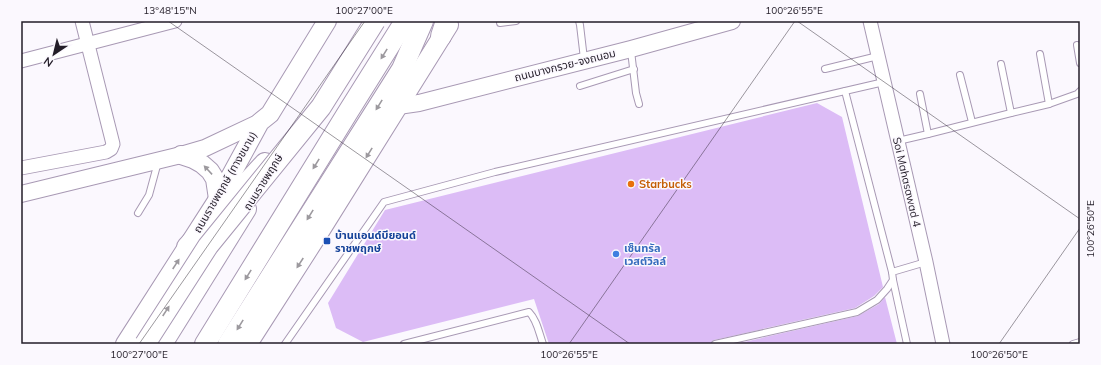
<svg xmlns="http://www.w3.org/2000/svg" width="1101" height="365" font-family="Mulish,'Noto Sans Thai',sans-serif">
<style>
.building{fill:#dcbcf6}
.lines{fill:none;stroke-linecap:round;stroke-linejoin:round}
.service-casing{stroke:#a899b4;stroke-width:8}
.minor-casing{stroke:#a899b4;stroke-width:15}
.tertiary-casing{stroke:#a899b4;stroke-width:18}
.secondary-casing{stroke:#a899b4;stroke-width:20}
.primary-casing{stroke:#a899b4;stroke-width:22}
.service{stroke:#fff;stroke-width:6}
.minor{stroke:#fff;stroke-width:13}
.tertiary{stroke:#fff;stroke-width:16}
.secondary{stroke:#fff;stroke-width:18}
.primary{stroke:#fff;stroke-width:20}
.primary-bridge-casing{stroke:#a899b4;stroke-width:22;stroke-linecap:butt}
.primary-bridge{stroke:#fff;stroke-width:20}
.oneway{fill:#9c999e}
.ticks{fill:none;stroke:#231d28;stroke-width:1;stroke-opacity:0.45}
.food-dot{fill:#e8710a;stroke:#fbf8fe;stroke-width:1.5}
.transit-dot{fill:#1a4fb4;stroke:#fbf8fe;stroke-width:1.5}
.shop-dot{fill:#3f7fe0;stroke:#fbf8fe;stroke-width:1.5}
.labels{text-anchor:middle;stroke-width:3;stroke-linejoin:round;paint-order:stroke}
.street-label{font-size:11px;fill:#231d28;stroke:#fbf8fe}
.food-label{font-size:11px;font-weight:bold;fill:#c56008;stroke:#fbf8fe;text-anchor:start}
.transit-label{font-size:11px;font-weight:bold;fill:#164399;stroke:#fbf8fe;text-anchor:start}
.shop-label{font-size:11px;font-weight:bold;fill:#366cbe;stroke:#fbf8fe;text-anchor:start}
.neatline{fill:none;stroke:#231d28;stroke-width:1.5}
.ticks-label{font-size:10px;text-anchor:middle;fill:#231d28}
</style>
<rect width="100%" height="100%" fill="#fbf8fe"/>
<!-- building -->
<g class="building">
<path d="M 817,103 L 842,117 L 883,287 L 874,296 L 855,308 L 714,340 L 712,341 L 711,344 L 549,344 L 534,299 L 363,342 L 336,328 L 328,303 L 385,210 Z"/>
<path d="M 885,297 L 897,344 L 735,344 L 858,316 L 879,304 Z"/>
</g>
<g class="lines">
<!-- service casing -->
<g class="service-casing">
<g id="service">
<path d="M 579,21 L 580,25 L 584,59"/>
<path d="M 500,23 L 516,21"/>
<path d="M 1077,45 L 1080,63"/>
<path d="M 631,51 L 636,93 L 639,104"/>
<path d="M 1040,54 L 1049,104"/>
<path d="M 1001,64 L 1011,113"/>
<path d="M 825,69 L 878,56"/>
<path d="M 960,75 L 972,122"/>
<path d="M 580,86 L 634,69"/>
<path d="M 845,91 L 892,272"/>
<path d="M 920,94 L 928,134"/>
<path d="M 898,141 L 928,134 L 1011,113 L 1049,104 L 1077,94 L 1080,91"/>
<path d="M 138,213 L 149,195 L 158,162"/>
<path d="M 893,280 L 907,344"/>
<path d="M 285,344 L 384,202 L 495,172 L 884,82"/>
<path d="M 404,344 L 529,312 C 537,320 539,333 543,344"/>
<path d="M 715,344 L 857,312 L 877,300 L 887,289 L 893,280 L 892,272 L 926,262"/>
<path d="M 1073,344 L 1080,342"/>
</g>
</g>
<!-- minor casing -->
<g class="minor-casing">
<g id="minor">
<path d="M 870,21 L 926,262 L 943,344"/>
<path d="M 21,61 L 175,21"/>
<path d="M 21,168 L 106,152 L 111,149 L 113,144 L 82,21"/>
</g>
</g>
<!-- tertiary casing -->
<g class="tertiary-casing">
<g id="tertiary">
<path d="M 398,106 L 419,103 L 631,49 L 732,21"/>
<path d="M 21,194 L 181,155 L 205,148 L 260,122"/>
</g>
</g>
<!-- secondary casing -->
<g class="secondary-casing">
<g id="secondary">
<path d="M 181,155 L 193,159 L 202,164 L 210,171 L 215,179 L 218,199"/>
<path d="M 125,344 L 218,199 L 260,122 L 270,114 L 327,21"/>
<path d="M 248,344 L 316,238 L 449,25"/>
</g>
</g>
<!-- primary casing -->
<g class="primary-casing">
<g id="primary">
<path d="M 441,36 L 446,21"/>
<path d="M 187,247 L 265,163"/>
<path d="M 162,344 L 246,209"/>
<path d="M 205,344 L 348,112 L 405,21"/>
<path d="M 228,344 L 402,69 L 423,21"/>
</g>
</g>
<!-- service -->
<use href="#service" class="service"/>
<!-- minor -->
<use href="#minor" class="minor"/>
<!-- tertiary -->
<use href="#tertiary" class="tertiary"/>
<!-- secondary -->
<use href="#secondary" class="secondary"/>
<!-- primary -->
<use href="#primary" class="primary"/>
<!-- primary-bridge casing -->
<g class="primary-bridge-casing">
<path id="primary-bridge" d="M 145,344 L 208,246 L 321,107 L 375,21"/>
</g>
<!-- primary-bridge -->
<use href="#primary-bridge" class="primary-bridge"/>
</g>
<!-- one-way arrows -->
<defs><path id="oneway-solid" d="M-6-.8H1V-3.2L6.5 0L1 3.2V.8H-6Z"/></defs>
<g class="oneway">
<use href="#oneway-solid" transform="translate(384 54) rotate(122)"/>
<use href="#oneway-solid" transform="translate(379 105) rotate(122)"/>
<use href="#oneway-solid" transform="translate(369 153) rotate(122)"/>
<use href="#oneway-solid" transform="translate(316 164) rotate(122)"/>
<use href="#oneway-solid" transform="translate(208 170) rotate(-133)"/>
<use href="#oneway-solid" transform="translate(310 215) rotate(122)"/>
<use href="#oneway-solid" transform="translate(300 263) rotate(123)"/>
<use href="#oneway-solid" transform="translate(176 264) rotate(-57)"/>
<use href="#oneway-solid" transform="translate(248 275) rotate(122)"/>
<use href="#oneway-solid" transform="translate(166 311) rotate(-57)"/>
<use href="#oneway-solid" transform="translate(240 325) rotate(122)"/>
</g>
<!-- ticks -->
<path class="ticks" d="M 168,21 L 630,344M 797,21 L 1080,219M 139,344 L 365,21M 569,344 L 795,21M 999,344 L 1080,228"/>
<!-- markers -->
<circle class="food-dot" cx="631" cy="184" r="4"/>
<rect class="transit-dot" x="323" y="237" width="8" height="8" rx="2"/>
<circle class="shop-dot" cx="616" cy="254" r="4"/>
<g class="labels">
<!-- street labels -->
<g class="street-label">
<text transform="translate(565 65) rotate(-14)" y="4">ถนนบางกรวย-จงถนอม</text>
<text transform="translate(225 182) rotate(-60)" y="4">ถนนราชพฤกษ์ (ทางขนาน)</text>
<text transform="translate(263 182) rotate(-58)" y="4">ถนนราชพฤกษ์</text>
<text transform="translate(907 182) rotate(77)" y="4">Soi Mahasawad 4</text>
</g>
<!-- food labels -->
<g class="food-label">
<text x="639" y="188">Starbucks</text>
</g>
<!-- transit labels -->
<g class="transit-label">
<text x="335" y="239">บ้านแอนด์บียอนด์<tspan x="335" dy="13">ราชพฤกษ์</tspan></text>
</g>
<!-- shop labels -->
<g class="shop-label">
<text x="624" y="252">เซ็นทรัล<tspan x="624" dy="13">เวสต์วิลล์</tspan></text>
</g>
</g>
<!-- border -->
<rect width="1101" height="365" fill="none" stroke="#fbf8fe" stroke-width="44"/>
<!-- north arrow -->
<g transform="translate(54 54) rotate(215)" stroke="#fbf8fe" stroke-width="3" paint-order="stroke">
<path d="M0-3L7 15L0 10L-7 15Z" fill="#231d28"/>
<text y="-6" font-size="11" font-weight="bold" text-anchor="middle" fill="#231d28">N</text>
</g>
<rect x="22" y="22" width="1057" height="321" class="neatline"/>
<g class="ticks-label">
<text x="170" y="14">13°48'15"N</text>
<text x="364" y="14">100°27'00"E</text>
<text x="794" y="14">100°26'55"E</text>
<text transform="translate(1090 229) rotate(-90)" y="4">100°26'50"E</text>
<text x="139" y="358">100°27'00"E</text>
<text x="569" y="358">100°26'55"E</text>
<text x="999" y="358">100°26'50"E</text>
</g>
</svg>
